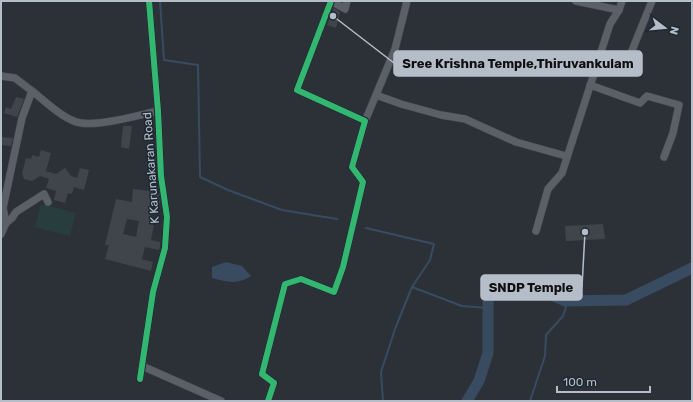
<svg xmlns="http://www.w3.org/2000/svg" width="693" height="402" font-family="Rubik,sans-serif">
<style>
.green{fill:#283d3e}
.water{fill:#394b60}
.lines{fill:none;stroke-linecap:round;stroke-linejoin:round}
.stream{stroke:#394b60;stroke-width:2}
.river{stroke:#394b60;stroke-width:11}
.building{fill:#40454b;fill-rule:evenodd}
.minor-casing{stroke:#484d52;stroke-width:8}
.minor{stroke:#5b6066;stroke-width:7}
.cycleway-casing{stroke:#1e2833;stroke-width:8}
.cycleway{stroke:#33b770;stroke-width:6}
.labels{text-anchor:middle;stroke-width:3;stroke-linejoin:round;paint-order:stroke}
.street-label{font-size:12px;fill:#b5bec8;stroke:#1e2833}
.leader{fill:none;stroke:#b5bec8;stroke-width:1.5}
.callout-dot{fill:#b5bec8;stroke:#1e2833;stroke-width:1.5}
.callout{fill:#b5bec8;stroke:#b5bec8;stroke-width:1.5}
.callout-label{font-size:13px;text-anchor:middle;font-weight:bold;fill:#111}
</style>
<rect width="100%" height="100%" fill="#2b3137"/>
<!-- green -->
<path class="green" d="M 41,204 L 76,213 L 70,236 L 35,227 Z"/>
<!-- water -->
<path class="water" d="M 226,262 L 242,266 L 251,276 C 237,285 227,282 212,278 L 212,267 Z"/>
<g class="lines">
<!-- stream -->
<g class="stream">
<path d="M 160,1 L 164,60 L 198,65 L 200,177 L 228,190 L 282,210 L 337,219"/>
<path d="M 366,228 L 434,244 L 430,260 L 412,287"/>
<path d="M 383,401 L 381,372 L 395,329 L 412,287 L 462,306 L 488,308"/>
<path d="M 530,401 L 545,356 L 546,335 L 563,316 L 568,301"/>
</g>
<!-- river -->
<path class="river" d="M 467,401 L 479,381 L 488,353 L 488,301 L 497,284 L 532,286 L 565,301 L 626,300 L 692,268"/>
</g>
<!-- building -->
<g class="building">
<path d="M 334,8 L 340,12 L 336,28 L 327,25 Z"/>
<path d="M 16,97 L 24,99 L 17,117 L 4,113 L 6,107 L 11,109 Z"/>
<path d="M 123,126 L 132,126 L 129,149 L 121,147 Z"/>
<path d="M 2,137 L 13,138 L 11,146 L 1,145 Z"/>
<path d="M 41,150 L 51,153 L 46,171 L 56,174 L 65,168 L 71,176 L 77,178 L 80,168 L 89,170 L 84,190 L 74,187 L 72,194 L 68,193 L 65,203 L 54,200 L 56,191 L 46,188 L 49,179 L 40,176 L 32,181 L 24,179 L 22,173 L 26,158 L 31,159 L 32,155 L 39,157 Z"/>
<path d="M 133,189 L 158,192 L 160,204 L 153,203 L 149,224 L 154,225 L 151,240 L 160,242 L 160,247 L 159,250 L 145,247 L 142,259 L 153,262 L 151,271 L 105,259 L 109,245 L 105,245 L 116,199 L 132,202 ZM 127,219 L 139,221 L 136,237 L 123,234 Z"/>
<path d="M 603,224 L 605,239 L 566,241 L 565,226 Z"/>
</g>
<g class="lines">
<!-- minor casing -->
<g class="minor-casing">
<g id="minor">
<path d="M 331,1 L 345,9 L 347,1"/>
<path d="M 576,1 L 619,10"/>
<path d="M 596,66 L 610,65 L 629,58 L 652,1"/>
<path d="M 1,76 L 15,78 L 32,91"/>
<path d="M 590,85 L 640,103 L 647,96 L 679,105 L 673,133 L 664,157"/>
<path d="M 376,95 L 395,49 L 407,1"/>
<path d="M 365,121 L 376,95 L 401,104 L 441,115 L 465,119 L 516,142 L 566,156"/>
<path d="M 6,223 L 12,218 L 16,212 L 44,194 L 48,202"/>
<path d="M 536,231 L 548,189 L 562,173 L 610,24 L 619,10 L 622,1"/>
<path d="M 1,234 L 6,223 L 3,208 L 22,118 L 32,91 C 45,101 65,121 81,123 C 100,126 139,115 158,111"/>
<path d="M 142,366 L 221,401"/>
<path d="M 140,379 L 153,292 L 165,248 L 167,217 L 161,176 L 158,111 L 149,1"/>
<path d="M 268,401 L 274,383 L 262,374 L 285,284 L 301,279 L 334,292 L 343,267 L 363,182 L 352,167 L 365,121 L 297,90 L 331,1"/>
</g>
</g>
<!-- minor -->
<use href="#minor" class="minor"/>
<!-- cycleway casing -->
<g class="cycleway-casing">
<g id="cycleway">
<path d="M 140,379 L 153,292 L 165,248 L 167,217 L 161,176 L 158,111 L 149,1"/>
<path d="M 268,401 L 274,383 L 262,374 L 285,284 L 301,279 L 334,292 L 343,267 L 363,182 L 352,167 L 365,121 L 297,90 L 331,1"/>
</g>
</g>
<!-- cycleway -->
<use href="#cycleway" class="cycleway"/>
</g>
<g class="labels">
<!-- street labels -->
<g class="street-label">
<text transform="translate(151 168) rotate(-94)" y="4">K Karunakaran Road</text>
</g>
</g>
<!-- callouts -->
<path class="leader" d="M333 16L394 63M585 232L582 287"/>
<g class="callout-dot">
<circle cx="333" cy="16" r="4"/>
<circle cx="585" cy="232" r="4"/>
</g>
<g class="callout">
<rect x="394" y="51" width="248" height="25" rx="4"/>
<rect x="481" y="275" width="101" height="25" rx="4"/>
</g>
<g class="callout-label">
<text x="518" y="68">Sree Krishna Temple,Thiruvankulam</text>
<text x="531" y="292">SNDP Temple</text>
</g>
<!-- border -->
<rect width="693" height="402" fill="none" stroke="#b5bec8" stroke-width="4"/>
<!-- north arrow -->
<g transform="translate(665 28) rotate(106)" stroke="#1e2833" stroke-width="3" paint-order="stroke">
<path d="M0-3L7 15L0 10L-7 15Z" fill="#b5bec8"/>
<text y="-6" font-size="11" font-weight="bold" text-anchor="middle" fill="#b5bec8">N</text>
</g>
<!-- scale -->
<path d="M557 386v6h93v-6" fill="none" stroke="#b5bec8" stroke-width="2"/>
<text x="563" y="386" font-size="12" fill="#b5bec8" stroke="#1e2833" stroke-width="3" paint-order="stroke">100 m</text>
</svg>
